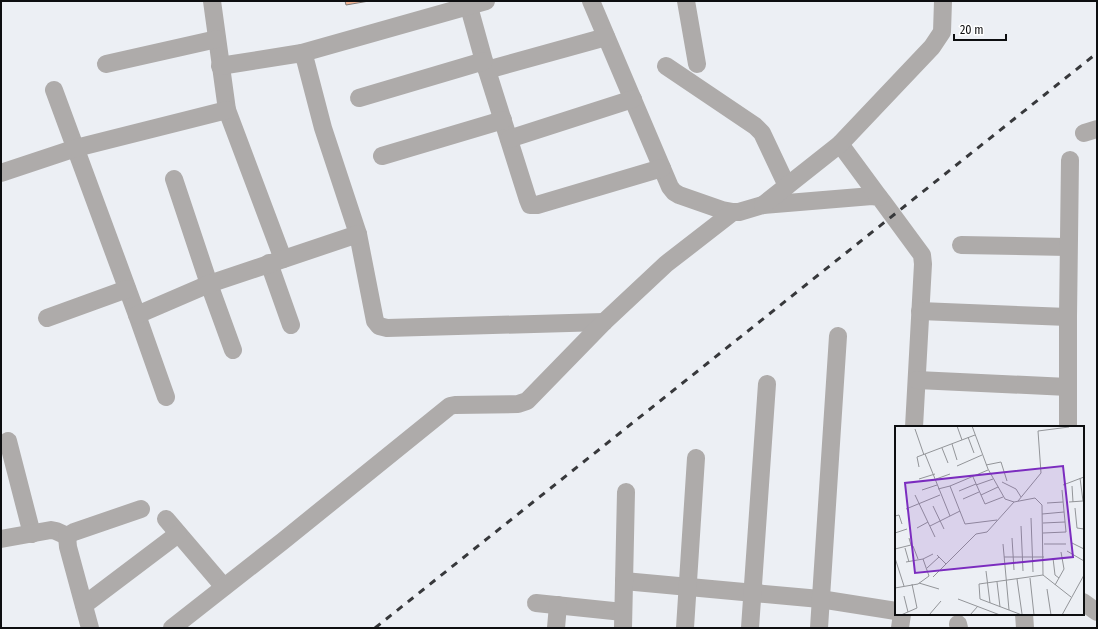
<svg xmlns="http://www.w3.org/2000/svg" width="1098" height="629" font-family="'Fira Sans Condensed',sans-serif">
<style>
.building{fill:#f3b596;stroke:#7f7a78}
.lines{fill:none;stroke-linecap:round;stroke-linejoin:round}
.street{stroke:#aeabaa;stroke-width:18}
.rail{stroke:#37383b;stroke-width:3;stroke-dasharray:7 7;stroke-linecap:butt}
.inset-road{fill:none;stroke:#939599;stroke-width:1}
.view{fill:#7b2cbf;fill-opacity:0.15;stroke:#7b2cbf;stroke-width:2}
.inset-edge{fill:none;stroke:#0d0e10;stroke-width:2}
</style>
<rect width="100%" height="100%" fill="#eceff4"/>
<!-- building -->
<path class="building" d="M 345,1 L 369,1 L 346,5 Z"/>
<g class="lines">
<!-- street -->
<g class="street">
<path d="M 212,1 L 227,110 L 283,259"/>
<path d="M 591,1 L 670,187 L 674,192 L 679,195 L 722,210 L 733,212 L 739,212 L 763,205 L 872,196 L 879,197 L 883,202 L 922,255 L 923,264 L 914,427"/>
<path d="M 686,1 L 697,64"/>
<path d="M 469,7 L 484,61 L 528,200 L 530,205 L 537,205 L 662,168"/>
<path d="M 302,53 L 486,1"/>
<path d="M 106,64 L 217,39"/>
<path d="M 220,66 L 302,53 L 305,59 L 323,128 L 358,234 L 375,321 L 379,326 L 387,328 L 604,322"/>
<path d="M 666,66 L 755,126 L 762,133 L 787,186"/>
<path d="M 487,70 L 606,37"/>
<path d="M 54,90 L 137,315 L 166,397"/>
<path d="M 359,98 L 484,61"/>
<path d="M 1084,133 L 1097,129"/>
<path d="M 509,139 L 633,99"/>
<path d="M 840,144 L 879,197"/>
<path d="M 382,156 L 503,120"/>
<path d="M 1,173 L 76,148 L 227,110"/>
<path d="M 174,179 L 209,284 L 233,350"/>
<path d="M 763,205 L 840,144 L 932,47 L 942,32 L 943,1"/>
<path d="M 961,245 L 1068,247"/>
<path d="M 269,263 L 291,325"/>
<path d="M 920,311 L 1068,317"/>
<path d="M 137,315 L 209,284 L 358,234"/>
<path d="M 47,318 L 127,289"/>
<path d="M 917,380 L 1068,387"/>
<path d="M 1068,427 L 1068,317 L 1070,160"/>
<path d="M 8,441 L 32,534"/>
<path d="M 166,519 L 224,587"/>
<path d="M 1,539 L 51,530 L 56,531 L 67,536"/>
<path d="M 624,581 L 820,599 L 896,611"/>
<path d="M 1083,602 L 1097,612"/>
<path d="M 536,603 L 623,612"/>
<path d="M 84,605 L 178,534"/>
<path d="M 1024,614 L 1025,628"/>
<path d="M 958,624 L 959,628"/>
<path d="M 90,628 L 68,547 L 67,536 L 74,532 L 141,509"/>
<path d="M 172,628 L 283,541 L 450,406 L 455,405 L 518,404 L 527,401 L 604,322 L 666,264 L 733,212"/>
<path d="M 556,628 L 558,605"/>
<path d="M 623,628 L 626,492"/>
<path d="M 685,628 L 696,458"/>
<path d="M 750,628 L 767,384"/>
<path d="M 819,628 L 838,336"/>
<path d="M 900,628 L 902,614"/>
</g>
<!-- rail -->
<path class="rail" d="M 375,628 L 1097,53"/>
</g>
<!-- overview -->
<g transform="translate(895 426)">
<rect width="189" height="189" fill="#eceff4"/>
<path class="inset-road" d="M 62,0 L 67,14M 77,0 L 93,43 L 110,73 L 119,76 L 140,72 L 147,79 L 148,149 L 176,171M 20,3 L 29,29M 73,11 L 79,27M 57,18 L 62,34M 47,22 L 53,37M 30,28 L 55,90M 91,39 L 106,36 L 112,55M 62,40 L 87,29M 24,41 L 22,31 L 80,9M 78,51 L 90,78 L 108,71M 185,52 L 188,75M 24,53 L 40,48M 41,53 L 55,48M 107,56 L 121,63 L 126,71M 81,59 L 98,53M 168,59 L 189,51M 55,60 L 93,44M 177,60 L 178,76M 43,63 L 55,60 L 70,98 L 102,94M 27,64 L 42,59M 64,65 L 81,58M 20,69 L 40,111M 86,69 L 103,61M 68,73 L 84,66M 123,75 L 146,47 L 143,5 L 174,1M 174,76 L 188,75M 152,77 L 168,76M 38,80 L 49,103M 180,82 L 182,102 L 189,103M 11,83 L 45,69M 147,88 L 169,86M 0,90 L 4,89 L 7,98M 136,92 L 138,146M 148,97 L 170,96M 35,100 L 65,85M 126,100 L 128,145M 22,102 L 33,96M 0,107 L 12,103M 148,107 L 171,106 L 167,64M 117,112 L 119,144M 177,117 L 189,123M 108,118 L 114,184M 149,118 L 171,118M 18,120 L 23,133M 10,122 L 14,136M 0,123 L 16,119 L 14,112M 172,125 L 189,135M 42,129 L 51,138M 109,131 L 149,131M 0,132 L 9,160M 158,132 L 160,149 L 164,152M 11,136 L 28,133M 32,142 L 44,131M 91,145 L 95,177M 38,151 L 81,108 L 92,106 L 119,76M 135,152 L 139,189M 122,153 L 127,188M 102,156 L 105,181M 24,157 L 44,163M 160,159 L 169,143 L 166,126M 0,162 L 23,158 L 34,150 L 28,133 L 38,128M 152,163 L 156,189M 9,170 L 13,186M 63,173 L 105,189M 6,189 L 22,182 L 17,158M 34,189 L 46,175M 75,189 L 83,180M 127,189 L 85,173 L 84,158 L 148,149M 167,189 L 189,149"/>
<path class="view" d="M 168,40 L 178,131 L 20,147 L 10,57 Z"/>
<rect width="189" height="189" class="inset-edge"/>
</g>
<!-- border -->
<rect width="1098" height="629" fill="none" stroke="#0d0e10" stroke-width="4"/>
<!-- scale -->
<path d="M954 34v6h52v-6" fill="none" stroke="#0d0e10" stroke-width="2"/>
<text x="960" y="34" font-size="12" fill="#0d0e10" stroke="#ffffff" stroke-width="3" paint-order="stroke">20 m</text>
</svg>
